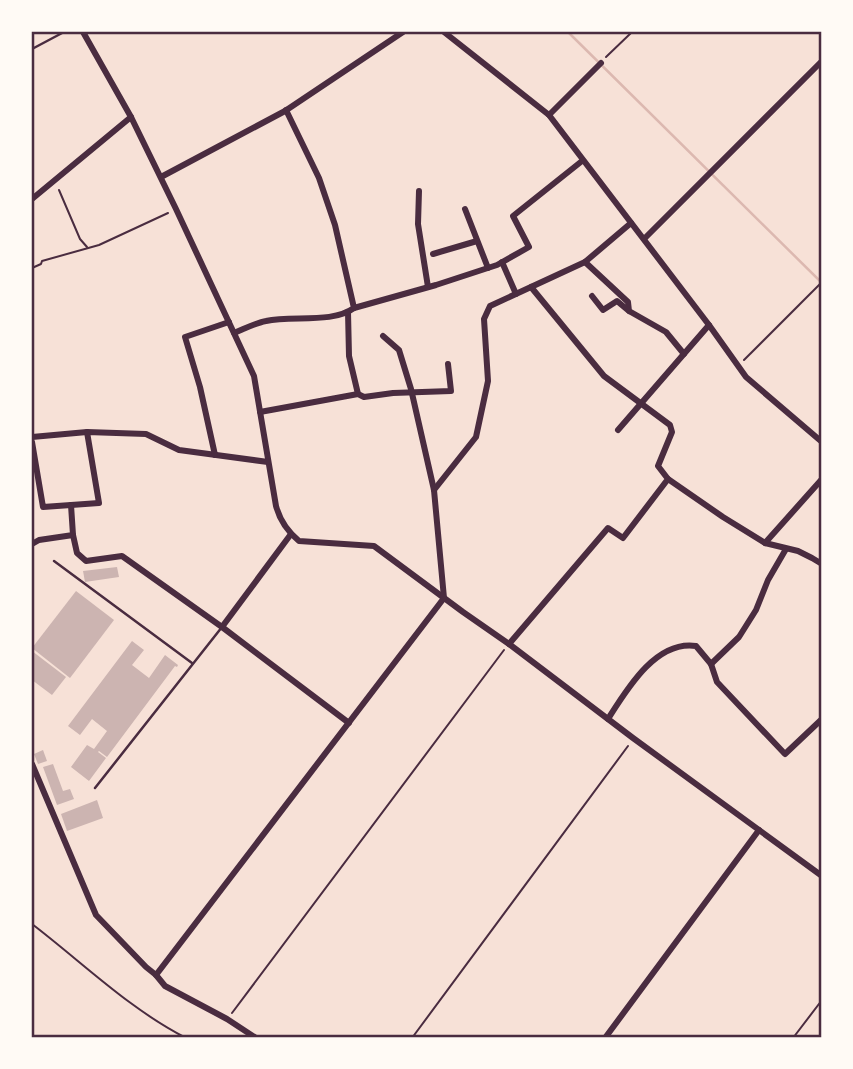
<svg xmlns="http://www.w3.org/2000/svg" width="853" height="1069" font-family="Montserrat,sans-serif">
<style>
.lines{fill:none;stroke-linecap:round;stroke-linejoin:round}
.stream{stroke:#dcb8b0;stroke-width:2.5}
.building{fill:#ccb4b1}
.path{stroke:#4a2c40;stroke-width:2}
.service{stroke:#4a2c40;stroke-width:2.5}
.minor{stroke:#4a2c40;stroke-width:6}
.neatline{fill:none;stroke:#4a2c40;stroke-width:2.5}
</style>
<rect width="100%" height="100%" fill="#f7e1d7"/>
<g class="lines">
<!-- stream -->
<path class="stream" d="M 568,32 L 822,283"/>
</g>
<!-- building -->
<g class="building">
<path d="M 117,567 L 119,577 L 85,582 L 83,571 Z"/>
<path d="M 76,591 L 114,620 L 70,678 L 32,648 Z"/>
<path d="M 132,641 L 144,650 L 132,665 L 149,678 L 165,655 L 178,665 L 177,667 L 175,666 L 107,757 L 99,751 L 98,752 L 106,758 L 89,781 L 71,767 L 87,745 L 94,749 L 107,731 L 92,719 L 80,735 L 68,726 Z"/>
<path d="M 32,651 L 66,677 L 52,695 L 32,680 Z"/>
<path d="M 43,750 L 47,761 L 38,764 L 34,754 Z"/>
<path d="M 53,764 L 63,791 L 70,789 L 74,799 L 57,805 L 43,767 Z"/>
<path d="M 97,800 L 103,818 L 67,831 L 61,814 Z"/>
</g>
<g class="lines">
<!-- path -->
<g class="path">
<path d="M 606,57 L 632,32"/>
<path d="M 59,190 L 80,239 L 87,247"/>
<path d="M 32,268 L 41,264 L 42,261 L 99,245 L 168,213"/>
<path d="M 744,360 L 822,282"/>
<path d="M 32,924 C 83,963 128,1008 186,1038"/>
<path d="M 232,1013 L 504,650"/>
<path d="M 412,1038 L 628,746"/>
<path d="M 793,1038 L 822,1000"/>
</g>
<!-- service -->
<g class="service">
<path d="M 32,49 L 64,32"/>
<path d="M 54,561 L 192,663"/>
<path d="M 95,788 L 222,627"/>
</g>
<!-- minor -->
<g class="minor">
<path d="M 83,32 L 131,117 L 176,209 L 254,376 L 276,506 C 280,521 287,531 299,541 L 374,546 L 463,612 L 509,644 L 633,738 L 822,876"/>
<path d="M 444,32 L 549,115 L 709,325 L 746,377 L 822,442"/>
<path d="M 549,115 L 601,63"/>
<path d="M 161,177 L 285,111 L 403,32"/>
<path d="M 419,191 L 418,224 L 428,287"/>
<path d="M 32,199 L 131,117"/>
<path d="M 465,209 L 488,268"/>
<path d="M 644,239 L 822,61"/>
<path d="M 433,254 L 477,241"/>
<path d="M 502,262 L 516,294"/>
<path d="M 585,262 L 628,302 L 629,311 L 666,332 L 684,354"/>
<path d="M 592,296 L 603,310 L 617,301 L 629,311"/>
<path d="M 354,308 L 436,285 L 497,265 L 529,247 L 513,216 L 582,161"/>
<path d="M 348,312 L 349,356 L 358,394"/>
<path d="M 234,333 C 244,329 255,323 266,321 C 292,315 332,324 354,308 L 335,225 L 319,178 L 286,110"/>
<path d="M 260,412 L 358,394 L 364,397 L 393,393 L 451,391 L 448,364"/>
<path d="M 618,430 L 709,325"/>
<path d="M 32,437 L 87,432 L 146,434 L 179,450 L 268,462"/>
<path d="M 32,442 L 43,507 L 99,503 L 87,432"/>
<path d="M 215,455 L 200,387 L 185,337 L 229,322"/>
<path d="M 668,479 L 723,517 L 765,543 L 798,551 L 812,558 L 822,564"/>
<path d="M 434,490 L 476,437 L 488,381 L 484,319 L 490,306 L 585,262 L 631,223"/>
<path d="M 73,535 L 77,553 L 86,561 L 122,556 L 222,627 L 349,723"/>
<path d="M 765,543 L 822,479"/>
<path d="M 32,544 L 39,540 L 73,535 L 71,505"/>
<path d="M 222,627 L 291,534"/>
<path d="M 509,644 L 608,528 L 623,538 L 668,479 L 658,466 L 672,432 L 670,425 L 604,376 L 531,287"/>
<path d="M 711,664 L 717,682 L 785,754 L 822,719"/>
<path d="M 608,719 C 627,689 656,640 696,646 L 711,664 L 739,637 L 756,610 L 768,580 L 786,549"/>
<path d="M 32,764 L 96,915 L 146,967 L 156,975 L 165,986 L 227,1019 L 256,1038"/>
<path d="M 156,975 L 444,598 L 434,490 L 411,389 L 399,350 L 383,336"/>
<path d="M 605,1038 L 759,830"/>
</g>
</g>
<!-- border -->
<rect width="853" height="1069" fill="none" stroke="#fffaf5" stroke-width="66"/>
<rect x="33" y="33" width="787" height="1003" class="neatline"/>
</svg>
